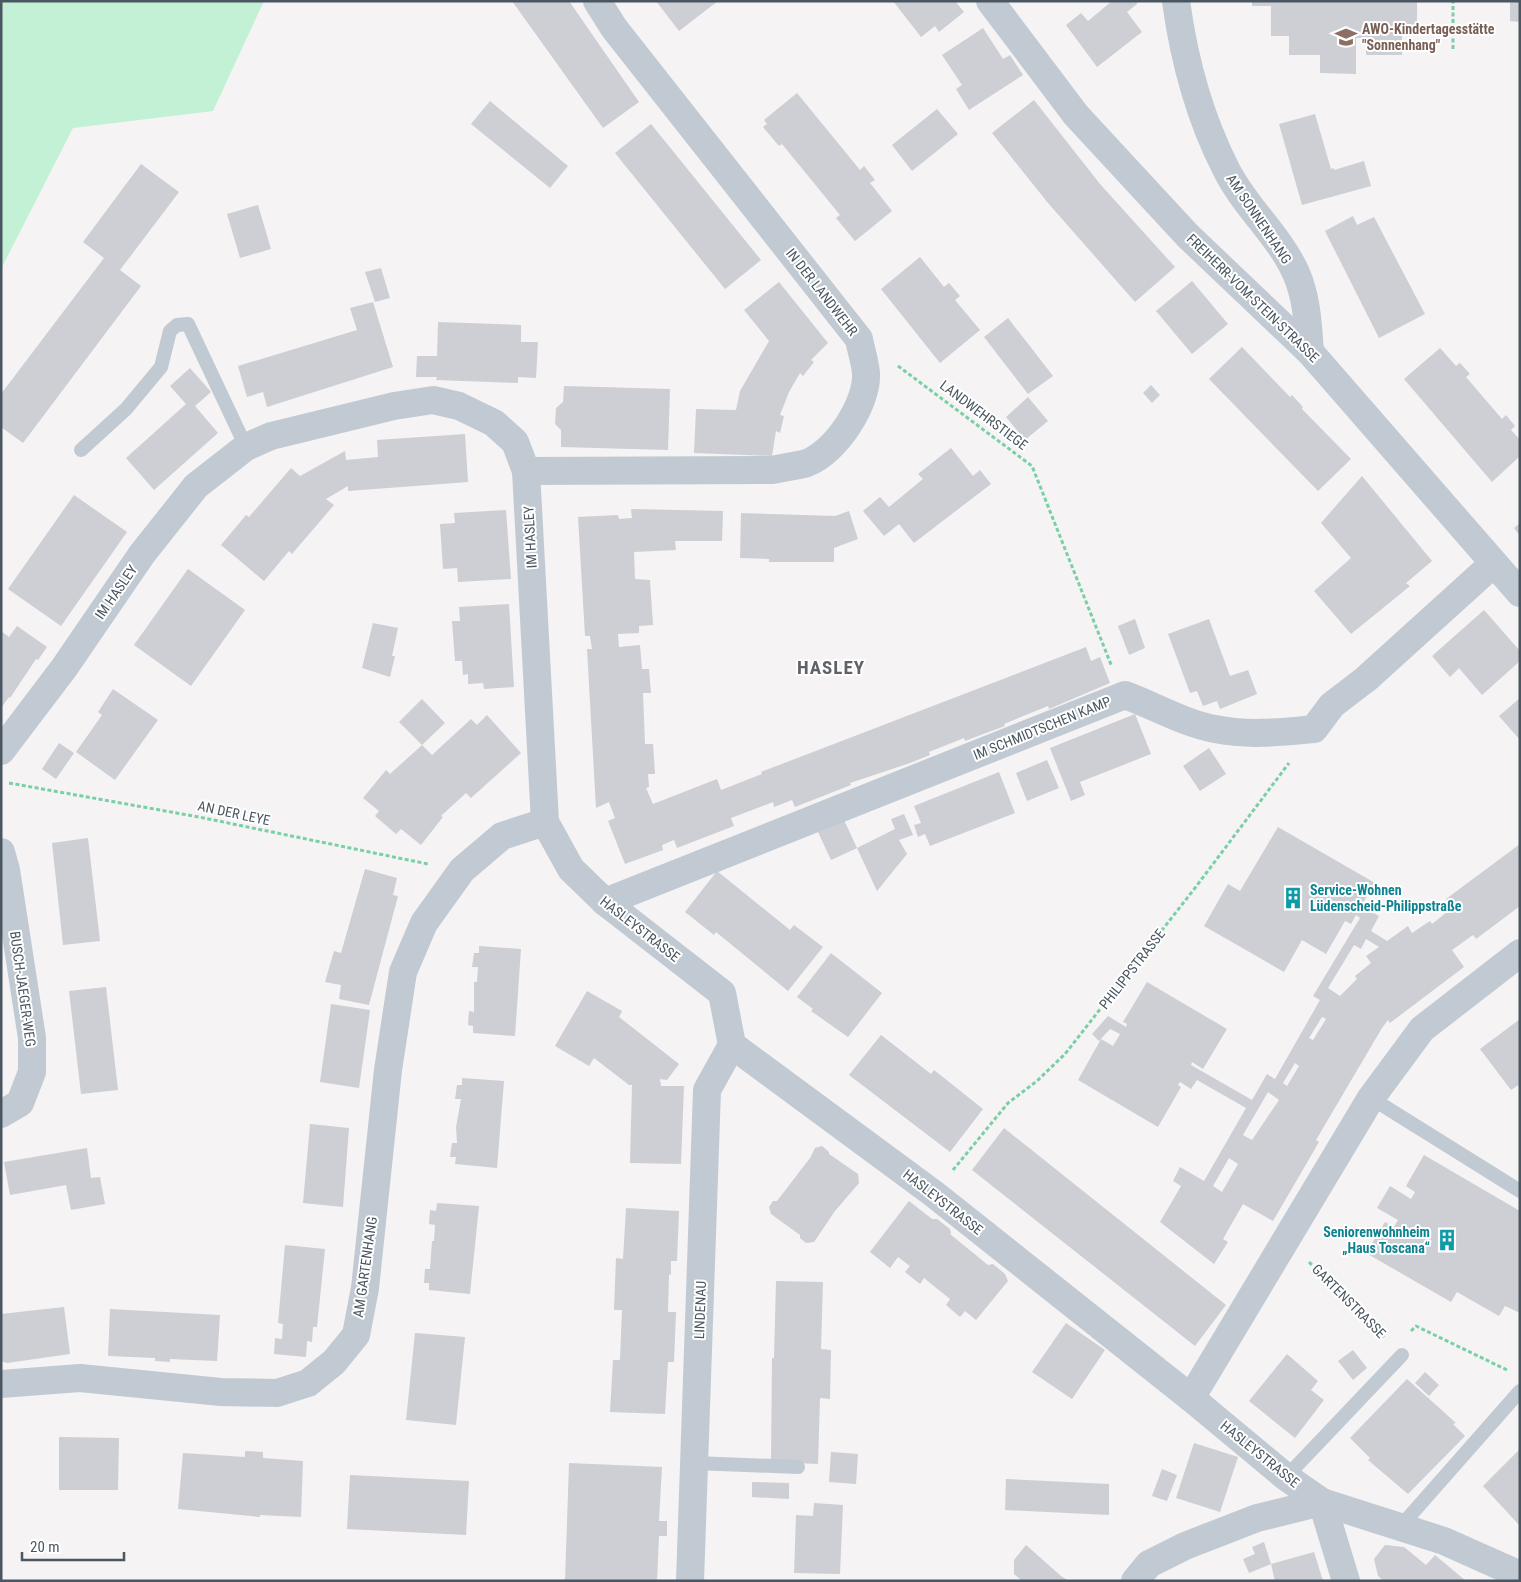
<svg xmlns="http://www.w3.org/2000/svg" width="1521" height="1582" font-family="'Roboto Condensed',sans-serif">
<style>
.green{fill:#c3f1d5}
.building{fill:#cdcfd5;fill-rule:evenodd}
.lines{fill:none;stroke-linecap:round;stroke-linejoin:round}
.path{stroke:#7ad0a6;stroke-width:3;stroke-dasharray:4 2.5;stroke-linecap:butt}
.lane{stroke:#c1cad2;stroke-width:14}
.street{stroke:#c1cad2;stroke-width:28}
.labels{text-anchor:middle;stroke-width:4;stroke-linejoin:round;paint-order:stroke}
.education-label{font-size:14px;font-weight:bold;fill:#785e54;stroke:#fff;text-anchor:start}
.street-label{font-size:14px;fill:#4a5661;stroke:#fff}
.culture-label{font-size:14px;font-weight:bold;fill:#0d838f;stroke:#fff;text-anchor:start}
.district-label{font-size:19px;font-weight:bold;letter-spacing:1px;fill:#5f6368;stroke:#fff}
</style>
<rect width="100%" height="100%" fill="#f5f3f3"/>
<!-- green -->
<path class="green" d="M 1,1 L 264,1 L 213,111 L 73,128 L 1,269 Z"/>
<!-- building -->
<g class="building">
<path d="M 512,1 L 569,1 L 639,102 L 603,128 Z"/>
<path d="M 656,1 L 718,1 L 679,31 Z"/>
<path d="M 893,1 L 955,1 L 964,12 L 939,32 L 935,26 L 921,37 Z"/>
<path d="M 1112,1 L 1137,1 L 1137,4 L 1127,12 L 1142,32 L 1097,67 L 1066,25 L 1081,13 L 1088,21 Z"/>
<path d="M 1252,1 L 1417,1 L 1417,27 L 1402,28 L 1402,55 L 1366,55 L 1366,38 L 1356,38 L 1356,74 L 1320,73 L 1320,55 L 1289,55 L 1289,36 L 1271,36 L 1271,6 L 1252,6 Z"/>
<path d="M 1510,1 L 1520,1 L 1520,22 L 1510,21 Z"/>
<path d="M 983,28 L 1003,59 L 1010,55 L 1023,75 L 969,110 L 956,89 L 962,85 L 942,55 Z"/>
<path d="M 797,93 L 860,170 L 864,166 L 875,180 L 870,183 L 892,211 L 855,241 L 836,218 L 840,215 L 782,144 L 779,146 L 763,127 L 767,124 L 764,120 Z"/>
<path d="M 1034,100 L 1100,184 L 1175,267 L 1135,302 L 1048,203 L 992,133 Z"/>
<path d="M 490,101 L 568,166 L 550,188 L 471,124 Z"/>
<path d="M 937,109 L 958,134 L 912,171 L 892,145 Z"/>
<path d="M 1315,114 L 1331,169 L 1334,168 L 1334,170 L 1364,161 L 1371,186 L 1302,205 L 1279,124 Z"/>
<path d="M 651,124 L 761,260 L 725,289 L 615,153 Z"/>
<path d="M 141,164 L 179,192 L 120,270 L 141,286 L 23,443 L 1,427 L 1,394 L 104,258 L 83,242 Z"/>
<path d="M 258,205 L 271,249 L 240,258 L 227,214 Z"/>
<path d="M 1353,216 L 1357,225 L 1374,217 L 1425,314 L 1379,338 L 1325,231 Z"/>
<path d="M 920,257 L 944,287 L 949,283 L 960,296 L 955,300 L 980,330 L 940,363 L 881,289 Z"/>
<path d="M 381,268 L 390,298 L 375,302 L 365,272 Z"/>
<path d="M 1192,281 L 1228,324 L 1192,354 L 1156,311 Z"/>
<path d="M 779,282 L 828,343 L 811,360 L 814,362 L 803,376 L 800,373 L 789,392 L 780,415 L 784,416 L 780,433 L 776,431 L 772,456 L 694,453 L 696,409 L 736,410 L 740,391 L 769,341 L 744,310 Z"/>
<path d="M 373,302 L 393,367 L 267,407 L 263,392 L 247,397 L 238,366 L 357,330 L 350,308 Z"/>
<path d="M 1008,318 L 1053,376 L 1028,394 L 984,337 Z"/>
<path d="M 438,322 L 521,325 L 521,342 L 538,342 L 536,378 L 518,377 L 518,383 L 436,380 L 437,377 L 416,377 L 417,356 L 437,356 Z"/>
<path d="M 1242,347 L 1290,397 L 1292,395 L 1303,407 L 1302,409 L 1351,459 L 1318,491 L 1209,379 Z"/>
<path d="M 1440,348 L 1456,366 L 1460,363 L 1470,374 L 1466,377 L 1502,419 L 1506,415 L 1515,426 L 1511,430 L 1520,440 L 1520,456 L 1492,482 L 1404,379 Z"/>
<path d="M 190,368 L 211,392 L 195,406 L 218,433 L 154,490 L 126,458 L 186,404 L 170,386 Z"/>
<path d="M 1151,385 L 1160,395 L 1152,403 L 1143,393 Z"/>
<path d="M 564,386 L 670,389 L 668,450 L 561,447 L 561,430 L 555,424 L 556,408 L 563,402 Z"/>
<path d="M 1028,397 L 1048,421 L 1025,440 L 1006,417 Z"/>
<path d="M 465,434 L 468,482 L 348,491 L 348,486 L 326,499 L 334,505 L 292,554 L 289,551 L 264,581 L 221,545 L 246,515 L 249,517 L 291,468 L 300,476 L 345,451 L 346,460 L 378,457 L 377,440 Z"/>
<path d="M 951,448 L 973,476 L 980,470 L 991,484 L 914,543 L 899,524 L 884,536 L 863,511 L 880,497 L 889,507 L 923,479 L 918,474 Z"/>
<path d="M 1362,476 L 1432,561 L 1406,583 L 1410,586 L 1351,634 L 1314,591 L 1351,558 L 1321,523 Z"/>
<path d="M 74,495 L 127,532 L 61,626 L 8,589 Z"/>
<path d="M 631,509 L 723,511 L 722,541 L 675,541 L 676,550 L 634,552 L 635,579 L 650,580 L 653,625 L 639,626 L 639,633 L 618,634 L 619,647 L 640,645 L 642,669 L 649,669 L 651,693 L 643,693 L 645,744 L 653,744 L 655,774 L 648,774 L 649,787 L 646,788 L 653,804 L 717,779 L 721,790 L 762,774 L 761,772 L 1086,647 L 1091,661 L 1100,657 L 1110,683 L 1049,709 L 1048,706 L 1004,724 L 1005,726 L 986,733 L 965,741 L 964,738 L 929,752 L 930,755 L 910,763 L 850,783 L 851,785 L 795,807 L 792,800 L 774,807 L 773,802 L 731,818 L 734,826 L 677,848 L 674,840 L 662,845 L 663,850 L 625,864 L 608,821 L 615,818 L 609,802 L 596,808 L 587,649 L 592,649 L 590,636 L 585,636 L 578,517 L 618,515 L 619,519 L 632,518 Z"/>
<path d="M 506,510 L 511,579 L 458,582 L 457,568 L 443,569 L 440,524 L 455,523 L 454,513 Z"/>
<path d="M 849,511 L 858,539 L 834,548 L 834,562 L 769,562 L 769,559 L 740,558 L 741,513 L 835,516 Z"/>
<path d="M 1520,523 L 1520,536 L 1514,528 Z"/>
<path d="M 188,569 L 245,610 L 191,686 L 134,645 Z"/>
<path d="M 509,604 L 514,687 L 484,689 L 483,683 L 468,684 L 468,674 L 463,675 L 462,661 L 455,661 L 452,621 L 460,621 L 459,607 Z"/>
<path d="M 1484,610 L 1520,651 L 1520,661 L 1482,695 L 1459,668 L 1450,677 L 1432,656 Z"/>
<path d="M 1135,619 L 1145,648 L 1129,655 L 1118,626 Z"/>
<path d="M 1209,619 L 1230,676 L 1248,670 L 1257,694 L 1220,709 L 1217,701 L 1203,706 L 1197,691 L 1190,693 L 1168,634 Z"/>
<path d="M 373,623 L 398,628 L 392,656 L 395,656 L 390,677 L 362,668 Z"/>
<path d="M 17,626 L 47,647 L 38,660 L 36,659 L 10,698 L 9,697 L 1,708 L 1,631 L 9,637 Z"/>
<path d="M 113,689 L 158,720 L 115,780 L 76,752 L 102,715 L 98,712 Z"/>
<path d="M 1520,698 L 1520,740 L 1499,716 Z"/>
<path d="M 422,699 L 445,723 L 422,745 L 399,722 Z"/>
<path d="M 1135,714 L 1151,754 L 1080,782 L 1085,795 L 1071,801 L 1050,748 Z"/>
<path d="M 487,715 L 521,753 L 471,798 L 466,793 L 441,816 L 443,817 L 421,845 L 401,829 L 396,834 L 375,816 L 379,811 L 363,798 L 386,770 L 390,774 L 422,745 L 432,755 L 471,719 L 477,725 Z"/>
<path d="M 59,743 L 74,753 L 56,779 L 42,769 Z"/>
<path d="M 1209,748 L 1226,774 L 1200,791 L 1183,766 Z"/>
<path d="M 1047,760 L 1059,788 L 1027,801 L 1016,773 Z"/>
<path d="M 999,772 L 1015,813 L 930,846 L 925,834 L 918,837 L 914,825 L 921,823 L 914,806 Z"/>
<path d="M 904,814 L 913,835 L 899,840 L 907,854 L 877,891 L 857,848 L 831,860 L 818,832 L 844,820 L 857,848 L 895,829 L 891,819 Z"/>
<path d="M 1278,827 L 1375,883 L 1361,906 L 1379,916 L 1371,931 L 1387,941 L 1408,926 L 1412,933 L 1430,921 L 1432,924 L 1452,908 L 1446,899 L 1520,844 L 1520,906 L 1476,939 L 1473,935 L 1452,950 L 1464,967 L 1390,1023 L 1388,1020 L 1382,1028 L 1316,1140 L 1319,1142 L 1273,1221 L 1243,1204 L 1223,1239 L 1228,1242 L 1214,1264 L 1160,1222 L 1181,1186 L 1173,1181 L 1180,1167 L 1204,1181 L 1246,1108 L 1197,1080 L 1191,1089 L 1180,1082 L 1178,1085 L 1181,1087 L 1158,1127 L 1078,1080 L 1101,1039 L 1113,1046 L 1120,1034 L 1110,1029 L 1099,1041 L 1092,1034 L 1108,1016 L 1126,1027 L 1127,1024 L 1123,1022 L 1147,982 L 1227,1029 L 1203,1069 L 1192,1062 L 1191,1065 L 1252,1100 L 1267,1074 L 1275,1079 L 1320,1000 L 1313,996 L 1360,918 L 1356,915 L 1351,924 L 1345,921 L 1326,954 L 1302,940 L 1284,972 L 1204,926 L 1228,884 L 1240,891 ZM 1366,939 L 1379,947 L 1366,956 L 1371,963 L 1355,976 L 1357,979 L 1340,996 L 1328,988 L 1354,945 L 1361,949 ZM 1322,1017 L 1326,1019 L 1313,1040 L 1309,1038 ZM 1295,1063 L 1299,1066 L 1287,1086 L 1283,1083 ZM 1268,1092 L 1279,1100 L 1252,1140 L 1243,1135 ZM 1229,1158 L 1238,1164 L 1222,1192 L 1213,1186 Z"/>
<path d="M 88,838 L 100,941 L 63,945 L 52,843 Z"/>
<path d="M 365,869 L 397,878 L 393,895 L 398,896 L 369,1005 L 339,999 L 341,985 L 325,982 L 334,951 L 341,953 Z"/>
<path d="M 717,871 L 790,930 L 794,925 L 823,947 L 788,991 L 716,932 L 714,935 L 685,912 Z"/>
<path d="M 479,946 L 521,949 L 515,1036 L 473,1033 L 473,1026 L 468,1025 L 469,1011 L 474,1012 L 474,982 L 477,982 L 478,967 L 472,967 L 474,953 L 479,953 Z"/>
<path d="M 831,953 L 882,993 L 848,1037 L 811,1011 L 813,1009 L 797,997 Z"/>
<path d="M 106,987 L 118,1090 L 81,1094 L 69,991 Z"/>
<path d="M 587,991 L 622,1011 L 619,1017 L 679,1064 L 667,1080 L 660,1079 L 661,1086 L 684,1086 L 681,1164 L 630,1163 L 632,1085 L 629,1085 L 594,1058 L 589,1066 L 555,1046 Z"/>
<path d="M 331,1004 L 370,1010 L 359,1088 L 320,1082 Z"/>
<path d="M 1520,1019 L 1520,1084 L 1511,1090 L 1480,1049 Z"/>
<path d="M 881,1035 L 931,1074 L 934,1070 L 983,1109 L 950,1152 L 849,1075 Z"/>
<path d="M 462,1078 L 504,1081 L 497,1168 L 455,1164 L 456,1157 L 450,1157 L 452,1143 L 457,1143 L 456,1127 L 461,1099 L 455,1099 L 457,1085 L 462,1085 Z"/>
<path d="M 310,1124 L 349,1128 L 343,1207 L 303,1203 Z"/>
<path d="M 1004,1128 L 1226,1305 L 1195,1346 L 972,1170 Z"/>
<path d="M 822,1146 L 829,1152 L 829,1154 L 858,1174 L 859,1183 L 835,1211 L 814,1242 L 806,1243 L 800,1238 L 800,1235 L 771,1214 L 769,1207 L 773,1201 L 777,1201 L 810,1158 L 815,1148 Z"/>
<path d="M 87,1148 L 91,1178 L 100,1177 L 105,1204 L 71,1210 L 66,1185 L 10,1195 L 4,1162 Z"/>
<path d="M 1424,1155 L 1520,1211 L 1520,1313 L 1505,1306 L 1499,1316 L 1457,1292 L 1451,1302 L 1366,1253 L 1385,1222 L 1394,1227 L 1398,1220 L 1377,1208 L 1390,1186 L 1411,1199 L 1415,1192 L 1406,1186 Z"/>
<path d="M 909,1201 L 932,1219 L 937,1219 L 950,1229 L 951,1233 L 950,1234 L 988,1265 L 993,1264 L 1005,1274 L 1008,1281 L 976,1320 L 965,1311 L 960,1317 L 946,1305 L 950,1299 L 924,1278 L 920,1284 L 905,1272 L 910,1266 L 898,1257 L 890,1268 L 870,1252 Z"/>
<path d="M 437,1203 L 479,1206 L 470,1294 L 429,1290 L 429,1283 L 424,1283 L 425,1269 L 430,1269 L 432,1241 L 434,1241 L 435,1225 L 429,1224 L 430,1210 L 436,1211 Z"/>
<path d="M 626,1208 L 679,1211 L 677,1261 L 671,1261 L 671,1274 L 669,1275 L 668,1312 L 676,1312 L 674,1362 L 668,1362 L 665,1414 L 610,1412 L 613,1360 L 620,1360 L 622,1310 L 614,1310 L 616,1258 L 623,1259 Z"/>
<path d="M 285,1245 L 325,1249 L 317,1327 L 313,1327 L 312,1342 L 307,1341 L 306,1357 L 274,1354 L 275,1338 L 282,1339 L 283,1324 L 278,1323 Z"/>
<path d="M 776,1281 L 823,1282 L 821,1349 L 831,1350 L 830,1399 L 820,1398 L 818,1464 L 771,1462 L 772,1358 L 774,1358 Z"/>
<path d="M 64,1307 L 70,1354 L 7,1363 L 1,1361 L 1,1314 Z"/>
<path d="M 110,1309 L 220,1315 L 217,1361 L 170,1359 L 170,1362 L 155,1361 L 155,1358 L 108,1356 Z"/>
<path d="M 1066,1323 L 1105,1350 L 1072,1399 L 1032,1372 Z"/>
<path d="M 415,1333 L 465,1337 L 456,1425 L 406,1420 Z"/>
<path d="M 1353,1350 L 1367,1368 L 1353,1380 L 1338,1361 Z"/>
<path d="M 1287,1354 L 1318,1381 L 1311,1390 L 1324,1400 L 1295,1438 L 1249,1401 Z"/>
<path d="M 1425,1372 L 1439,1385 L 1429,1396 L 1415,1383 Z"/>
<path d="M 1407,1379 L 1456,1423 L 1453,1424 L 1465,1436 L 1408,1494 L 1368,1460 L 1370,1458 L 1350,1438 Z"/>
<path d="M 59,1437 L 119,1438 L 118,1490 L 59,1490 Z"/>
<path d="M 1194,1443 L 1238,1457 L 1220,1512 L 1176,1498 Z"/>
<path d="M 1520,1449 L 1520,1526 L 1483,1486 Z"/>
<path d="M 245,1451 L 263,1452 L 263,1458 L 303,1461 L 301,1517 L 260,1515 L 260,1517 L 178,1509 L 183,1453 L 245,1457 Z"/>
<path d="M 831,1452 L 858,1454 L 856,1484 L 829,1482 Z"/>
<path d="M 569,1463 L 662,1467 L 659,1521 L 667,1521 L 667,1536 L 659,1536 L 657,1581 L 565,1581 Z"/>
<path d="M 1162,1469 L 1177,1475 L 1167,1501 L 1152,1496 Z"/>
<path d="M 350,1475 L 469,1481 L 466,1535 L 347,1529 Z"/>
<path d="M 1006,1479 L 1109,1484 L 1109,1515 L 1005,1510 Z"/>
<path d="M 752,1482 L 789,1483 L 789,1499 L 752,1497 Z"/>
<path d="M 814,1503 L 843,1505 L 840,1574 L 794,1573 L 796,1515 L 813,1516 Z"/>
<path d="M 1264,1542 L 1271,1564 L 1249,1573 L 1243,1559 L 1255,1554 L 1252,1547 Z"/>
<path d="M 1026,1545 L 1061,1576 L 1069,1581 L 1022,1581 L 1014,1574 L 1014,1560 Z"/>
<path d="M 1385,1545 L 1404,1547 L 1426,1565 L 1435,1555 L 1466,1581 L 1384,1581 L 1378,1576 L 1374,1559 Z"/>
<path d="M 1314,1552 L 1323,1581 L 1275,1581 L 1271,1564 Z"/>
</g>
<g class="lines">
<!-- path -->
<g class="path">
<path d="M 1453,49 L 1453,1"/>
<path d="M 898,366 L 1032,466 L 1112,667"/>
<path d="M 9,783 L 199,817 L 428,864"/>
<path d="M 953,1170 L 1008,1103 L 1037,1081 L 1065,1054 L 1195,888 L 1289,763"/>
<path d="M 1309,1262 L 1384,1337"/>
<path d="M 1411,1331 L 1416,1326 L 1507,1370"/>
</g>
<!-- lane -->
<g class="lane">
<path d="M 81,450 L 126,409 L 161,367 L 170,331 L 177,325 L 188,324 L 246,447"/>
<path d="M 1371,1098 L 1520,1191"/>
<path d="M 694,1463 L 798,1467"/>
<path d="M 1286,1477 L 1402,1355"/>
<path d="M 1401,1526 L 1520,1391"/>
</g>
<!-- street -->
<g class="street">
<path d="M 990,1 L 1076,115 L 1188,236 L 1310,352 L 1520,593"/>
<path d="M 1176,1 C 1184,60 1199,116 1226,169 C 1244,206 1279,235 1296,273 C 1307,298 1308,325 1310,352"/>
<path d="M 526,471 L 773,470 C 784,467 797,466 807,463 C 836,452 868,403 866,373 C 865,362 861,350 859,339 L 614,28 L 597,1"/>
<path d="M 1,751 L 64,668 L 142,554 L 196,486 L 246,447 L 271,436 L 304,428 L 394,406 L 433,400 L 459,406 L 494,423 L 515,442 L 526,471 L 545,822 L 571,869 L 605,902 L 722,993 L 732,1045 L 934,1194 L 1191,1398 L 1286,1477 L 1322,1502 L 1346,1581"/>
<path d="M 1,852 L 6,870 L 32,1038 L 32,1072 L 20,1103 L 1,1114"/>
<path d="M 605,902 L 1125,695 C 1155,706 1183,723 1215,729 C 1249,736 1281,732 1314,729 L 1332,705 L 1366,679 L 1493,564"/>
<path d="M 1,1384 L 80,1378 L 221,1392 L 277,1393 L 308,1383 L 334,1362 L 356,1335 L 365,1288 L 388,1070 L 403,972 L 424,923 L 462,870 L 502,836 L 545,822"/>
<path d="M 1191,1398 L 1371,1098 L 1422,1029 L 1520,953"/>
<path d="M 690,1581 L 707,1090 L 732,1045"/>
<path d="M 1135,1581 L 1149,1564 L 1185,1546 L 1257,1518 L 1322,1502 L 1444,1541 L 1520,1575"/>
</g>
</g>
<!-- icons -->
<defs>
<g id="school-bare" transform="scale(1.725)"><path d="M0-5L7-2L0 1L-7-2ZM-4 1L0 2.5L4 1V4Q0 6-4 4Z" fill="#8d6e63" stroke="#fff" stroke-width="2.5" paint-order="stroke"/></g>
<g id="building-bare" transform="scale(1.725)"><path d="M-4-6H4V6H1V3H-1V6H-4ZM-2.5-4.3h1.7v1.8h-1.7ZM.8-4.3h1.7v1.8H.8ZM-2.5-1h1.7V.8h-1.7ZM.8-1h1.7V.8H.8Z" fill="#0f9aa8" stroke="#fff" stroke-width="2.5" paint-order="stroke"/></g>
</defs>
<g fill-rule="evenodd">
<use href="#school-bare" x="1346" y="37"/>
<use href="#building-bare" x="1293" y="898"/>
<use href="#building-bare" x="1447" y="1240"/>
</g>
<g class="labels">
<!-- education labels -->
<g class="education-label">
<text x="1362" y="34">AWO-Kindertagesstätte<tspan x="1362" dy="16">"Sonnenhang"</tspan></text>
</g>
<!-- street labels -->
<g class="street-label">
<text transform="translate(1259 219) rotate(56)" y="5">AM SONNENHANG</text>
<text transform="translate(822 292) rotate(52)" y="5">IN DER LANDWEHR</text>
<text transform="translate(1253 298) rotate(44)" y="5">FREIHERR-VOM-STEIN-STRASSE</text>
<text transform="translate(984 415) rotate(37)" y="5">LANDWEHRSTIEGE</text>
<text transform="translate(530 537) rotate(-93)" y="5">IM HASLEY</text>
<text transform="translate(116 592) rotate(-55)" y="5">IM HASLEY</text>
<text transform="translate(1042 728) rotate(-22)" y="5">IM SCHMIDTSCHEN KAMP</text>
<text transform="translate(234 813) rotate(12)" y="5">AN DER LEYE</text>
<text transform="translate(640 929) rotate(38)" y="5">HASLEYSTRASSE</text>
<text transform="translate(1132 969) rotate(-52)" y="5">PHILIPPSTRASSE</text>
<text transform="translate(23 989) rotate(82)" y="5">BUSCH-JAEGER-WEG</text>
<text transform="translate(943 1202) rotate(38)" y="5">HASLEYSTRASSE</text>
<text transform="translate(365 1267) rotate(-82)" y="5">AM GARTENHANG</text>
<text transform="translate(1349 1301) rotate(45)" y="5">GARTENSTRASSE</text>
<text transform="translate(700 1310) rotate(-88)" y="5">LINDENAU</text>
<text transform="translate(1260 1454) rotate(39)" y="5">HASLEYSTRASSE</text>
</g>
<!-- culture labels -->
<g class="culture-label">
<text x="1310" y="895">Service-Wohnen<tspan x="1310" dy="16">Lüdenscheid-Philippstraße</tspan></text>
<text x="1430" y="1237" text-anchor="end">Seniorenwohnheim<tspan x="1430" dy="16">„Haus Toscana“</tspan></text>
</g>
<!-- district labels -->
<g class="district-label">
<text x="831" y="674">HASLEY</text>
</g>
</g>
<!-- border -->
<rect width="1521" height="1582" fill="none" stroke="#4a5661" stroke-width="5"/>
<!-- scale -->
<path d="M22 1552v8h102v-8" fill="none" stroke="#4a5661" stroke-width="2.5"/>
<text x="30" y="1552" font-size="15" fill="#4a5661" stroke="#ffffff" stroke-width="4" paint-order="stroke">20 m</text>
</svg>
